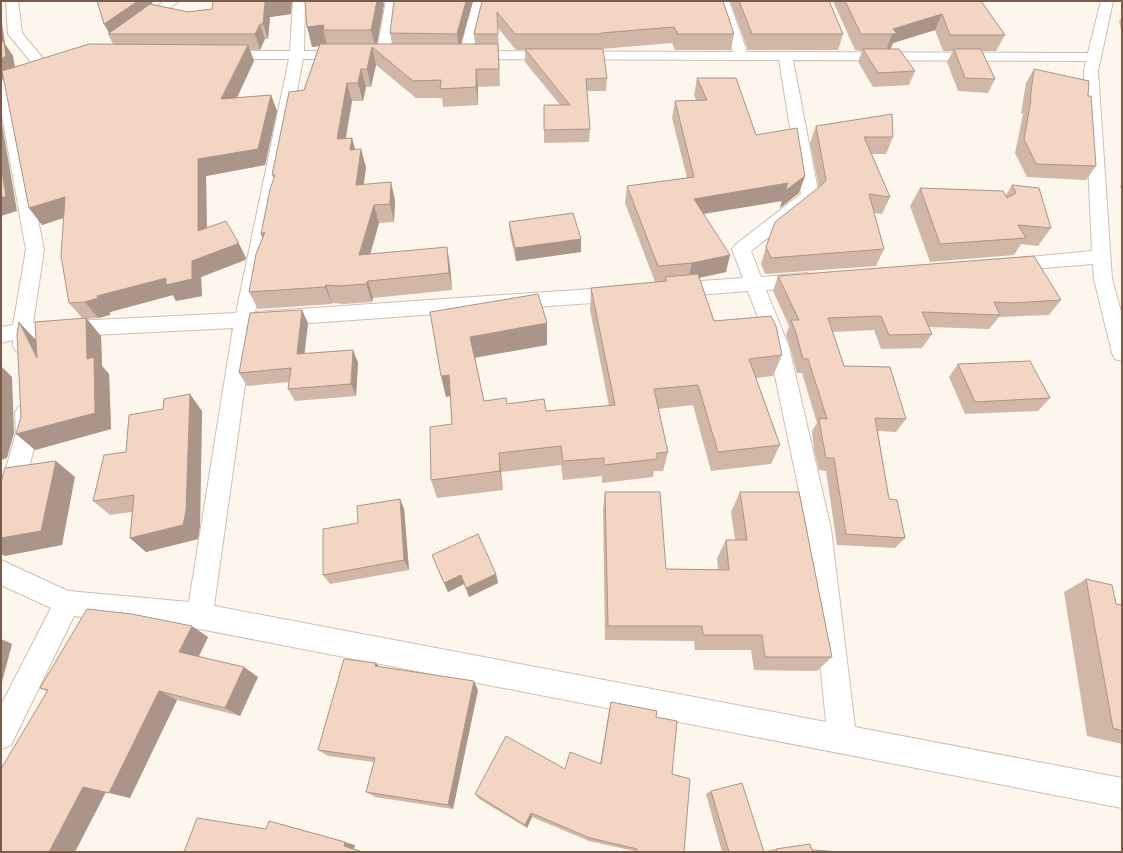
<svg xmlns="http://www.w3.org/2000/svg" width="1123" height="853" font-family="'Exo 2',sans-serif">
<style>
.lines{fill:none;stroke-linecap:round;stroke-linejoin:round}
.minor-casing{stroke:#d1beb0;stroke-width:2}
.minor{fill:#fff;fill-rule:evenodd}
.wall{fill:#d1b7a8}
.shaded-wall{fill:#aa9588}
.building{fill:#f3d5c3;stroke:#aa9588}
</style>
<rect width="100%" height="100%" fill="#fdf6ec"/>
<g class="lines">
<!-- minor casing -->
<g class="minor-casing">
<g id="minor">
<path d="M 6,1 L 18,1 L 22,33 L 46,62 L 37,71 L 41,75 L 39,78 L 12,87 L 44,250 L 33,323 L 236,313 L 289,59 L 221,59 L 216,58 L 214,55 L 216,52 L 221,51 L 290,51 L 293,1 L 305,1 L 304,51 L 345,51 L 350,52 L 352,55 L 350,58 L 345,59 L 303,59 L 255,312 L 620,287 L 627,289 L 630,294 L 627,299 L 620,301 L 253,327 L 214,606 L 826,722 L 807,529 L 769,347 L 748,291 L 673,297 L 666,295 L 663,290 L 666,285 L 673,283 L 743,278 L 732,249 L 735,245 L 801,194 L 779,60 L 466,59 L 461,58 L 459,55 L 473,1 L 485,1 L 474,51 L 733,52 L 717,1 L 729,1 L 747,52 L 1088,53 L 1101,1 L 1113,1 L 1098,71 L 1112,279 L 1122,315 L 1122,361 L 1115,359 L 1112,353 L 1094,279 L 1093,264 L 1008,271 L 1001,270 L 999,265 L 1001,260 L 1008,259 L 1092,251 L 1084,71 L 1086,61 L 793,60 L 819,196 L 816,200 L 751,251 L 761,277 L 806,273 L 813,275 L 815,280 L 813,285 L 806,287 L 766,290 L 789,347 L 831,529 L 855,727 L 1122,778 L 1122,808 L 200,629 L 74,616 L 11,745 L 1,749 L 1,705 L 51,608 L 1,585 L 1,560 L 68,591 L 189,602 L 233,328 L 33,338 L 33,346 L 30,351 L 23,354 L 16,351 L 13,346 L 13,340 L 1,343 L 1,327 L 13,325 L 26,250 L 1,110 L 1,81 L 31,62 L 8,34 Z"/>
<path d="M 164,1 L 179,1 L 145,27 L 135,27 L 133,24 L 135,21 Z"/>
<path d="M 386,1 L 398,1 L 390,55 L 388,58 L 383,59 L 378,58 L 376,55 Z"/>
<path d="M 26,404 L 34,407 L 37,413 L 38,433 L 13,528 L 10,536 L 1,539 L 1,486 L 16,433 L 15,413 L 18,407 Z"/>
</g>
</g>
<!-- minor -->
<use href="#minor" class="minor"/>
</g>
<!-- wall -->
<g class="wall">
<path d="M 97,1 L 152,1 L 152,4 L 188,12 L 291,14 L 270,17 L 268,39 L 265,39 L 260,50 L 250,50 L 254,61 L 237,98 L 271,95 L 277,111 L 265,165 L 206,176 L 207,228 L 238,242 L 246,258 L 245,260 L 201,277 L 202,296 L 176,301 L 173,295 L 110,312 L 110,315 L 98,318 L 87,319 L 101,336 L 102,366 L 109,374 L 111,429 L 35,450 L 21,417 L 36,340 L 82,318 L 69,303 L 64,218 L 42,225 L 29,208 L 5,44 L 13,56 L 15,67 L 113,44 L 108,34 L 109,33 L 104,24 Z"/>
<path d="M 305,1 L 384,4 L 377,44 L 392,44 L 390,33 L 473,1 L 461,44 L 475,44 L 474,34 L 482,1 L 734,34 L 731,50 L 675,50 L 672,43 L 601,49 L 607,78 L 606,91 L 587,91 L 590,129 L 589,142 L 544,143 L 544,105 L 560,105 L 525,62 L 525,50 L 516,50 L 498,28 L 500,86 L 478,87 L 478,105 L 443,107 L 442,98 L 416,98 L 376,65 L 371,87 L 366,87 L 363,101 L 352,101 L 346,139 L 352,138 L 355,149 L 366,167 L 364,184 L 395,200 L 394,222 L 379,223 L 370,254 L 450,265 L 452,290 L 373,298 L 372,302 L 344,304 L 332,303 L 332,304 L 258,309 L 249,292 L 262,238 L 261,234 L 274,178 L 272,175 L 304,90 L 319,46 L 312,47 Z"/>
<path d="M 730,1 L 829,1 L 843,34 L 838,50 L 748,50 Z"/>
<path d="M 833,1 L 981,1 L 1005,35 L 996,51 L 982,51 L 995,79 L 988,93 L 958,91 L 947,62 L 953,51 L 943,51 L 935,30 L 893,43 L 891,49 L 915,71 L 909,85 L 873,87 L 858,62 L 862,51 L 855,50 Z"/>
<path d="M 1122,17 L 1122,33 L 1119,21 Z"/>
<path d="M 1034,69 L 1088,96 L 1096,166 L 1086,180 L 1027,177 L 1015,153 L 1023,114 L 1021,113 L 1026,83 Z"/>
<path d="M 697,78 L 756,135 L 805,176 L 799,193 L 780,208 L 782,201 L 703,214 L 726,272 L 699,278 L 714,321 L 782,355 L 773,376 L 756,378 L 780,445 L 771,464 L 711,471 L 693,405 L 658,409 L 668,452 L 663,471 L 654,471 L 653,477 L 602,483 L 602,476 L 563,480 L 561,465 L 501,472 L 503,490 L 437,498 L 431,480 L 452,424 L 450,396 L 446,397 L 430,312 L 547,323 L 547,345 L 475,357 L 484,401 L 507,404 L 546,411 L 609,406 L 590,310 L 591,288 L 655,282 L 625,203 L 627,186 L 687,178 L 672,118 L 675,101 L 696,100 L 694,95 Z"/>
<path d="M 816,126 L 893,137 L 886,154 L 872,154 L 890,197 L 882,214 L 874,213 L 884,249 L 876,266 L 765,274 L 761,264 L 766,247 L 819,188 L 810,143 Z"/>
<path d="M 1122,184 L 1122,192 L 1120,186 Z"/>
<path d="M 1012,185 L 1051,228 L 1038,246 L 1021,244 L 1014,255 L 930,262 L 910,206 L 920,188 L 1006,195 Z"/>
<path d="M 509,222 L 581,252 L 516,261 L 510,235 Z"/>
<path d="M 778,276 L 1061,300 L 1049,315 L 999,317 L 989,329 L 929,327 L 932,334 L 922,348 L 881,349 L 874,330 L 833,332 L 844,366 L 906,419 L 896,432 L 878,431 L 889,499 L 905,538 L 895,548 L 837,545 L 826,471 L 819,470 L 814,450 L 812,431 L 817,423 L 802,373 L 797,373 L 790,347 L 786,335 L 789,326 L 773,291 Z"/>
<path d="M 308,323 L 304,354 L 353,350 L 358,363 L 356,396 L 295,401 L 288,389 L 289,382 L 247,386 L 239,373 Z"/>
<path d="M 958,364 L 1050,398 L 1038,411 L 965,414 L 949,377 Z"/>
<path d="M 202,411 L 200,525 L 198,539 L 146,552 L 130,538 L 132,512 L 110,515 L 93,501 L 126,452 Z"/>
<path d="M 605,492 L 666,569 L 718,569 L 717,558 L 726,540 L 735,540 L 731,512 L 740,492 L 832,657 L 817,671 L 754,670 L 751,650 L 695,650 L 694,641 L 605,640 L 603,511 Z"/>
<path d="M 400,499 L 404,509 L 409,570 L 330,584 L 323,575 L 358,523 Z"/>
<path d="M 432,555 L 496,574 L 498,583 L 469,597 L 464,584 L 448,592 Z"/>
<path d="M 1086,579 L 1116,604 L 1122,605 L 1122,744 L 1087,736 L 1064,592 Z"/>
<path d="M 208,637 L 199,656 L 258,677 L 240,716 L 177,700 L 130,798 L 106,792 L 47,691 L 40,688 Z"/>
<path d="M 376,663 L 379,667 L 478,690 L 453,809 L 375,797 L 366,792 L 374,762 L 328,756 L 318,750 Z"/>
<path d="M 611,702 L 656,717 L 672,774 L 684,852 L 634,852 L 634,851 L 589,841 L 532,817 L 527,828 L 479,799 L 475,794 L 565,769 L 600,764 L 609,710 Z"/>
<path d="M 711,791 L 764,852 L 722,852 L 706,794 Z"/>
<path d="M 776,849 L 812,850 L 842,852 L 765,852 L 765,851 Z"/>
</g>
<!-- shaded-wall -->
<g class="shaded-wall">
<path d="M 138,1 L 152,1 L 153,7 L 110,34 L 104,24 Z"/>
<path d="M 273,1 L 292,1 L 291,14 L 270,17 L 268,39 L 263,24 L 265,2 Z"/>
<path d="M 377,1 L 383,1 L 384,4 L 376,50 L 371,30 Z"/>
<path d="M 466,1 L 473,1 L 459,50 L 457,34 Z"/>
<path d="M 942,14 L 935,30 L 893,43 L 890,49 L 886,51 L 892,34 L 893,29 Z"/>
<path d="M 1,16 L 5,44 L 13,56 L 15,70 L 1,80 Z"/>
<path d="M 260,24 L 265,39 L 260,50 L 255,34 Z"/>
<path d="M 324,25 L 323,30 L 327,45 L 312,47 L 307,27 Z"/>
<path d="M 248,45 L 254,61 L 228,116 L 221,99 Z"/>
<path d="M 372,47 L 376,65 L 371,87 L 367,69 Z"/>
<path d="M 361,69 L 366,87 L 363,101 L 358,83 Z"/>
<path d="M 476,69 L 478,87 L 478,105 L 476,87 Z"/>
<path d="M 347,83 L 352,101 L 342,157 L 337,139 Z"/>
<path d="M 271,95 L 277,111 L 265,165 L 206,176 L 207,247 L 198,231 L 198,159 Z"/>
<path d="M 1,118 L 17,211 L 1,216 Z"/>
<path d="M 352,138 L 357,157 L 350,150 Z"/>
<path d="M 361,149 L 366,167 L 361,203 L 356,185 Z"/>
<path d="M 805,176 L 799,193 L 780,208 L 782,201 L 690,216 L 694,199 Z"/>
<path d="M 391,182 L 395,200 L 394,222 L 390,204 Z"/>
<path d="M 65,197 L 77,213 L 42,225 L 29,208 Z"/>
<path d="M 374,205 L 379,223 L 365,273 L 359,255 Z"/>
<path d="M 265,232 L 269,251 L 261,234 Z"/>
<path d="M 581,239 L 581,252 L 516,261 L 515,248 Z"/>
<path d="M 238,242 L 246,258 L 245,260 L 201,277 L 202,296 L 176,301 L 173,295 L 110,312 L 110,315 L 98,318 L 85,302 L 97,296 L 166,278 L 192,261 Z"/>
<path d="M 447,247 L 450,265 L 452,290 L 449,273 Z"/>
<path d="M 730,255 L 726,272 L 688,280 L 692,263 Z"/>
<path d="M 368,281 L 373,298 L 372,302 L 366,284 Z"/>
<path d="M 326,285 L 332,303 L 332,304 L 325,287 Z"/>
<path d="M 302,310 L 308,323 L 303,367 L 297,354 Z"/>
<path d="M 86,318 L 101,336 L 102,366 L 109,374 L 111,429 L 35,450 L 16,434 L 87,359 Z"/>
<path d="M 19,322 L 36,340 L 37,358 Z"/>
<path d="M 547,323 L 547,345 L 474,358 L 470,337 Z"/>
<path d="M 353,350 L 358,363 L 356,396 L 351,384 Z"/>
<path d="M 1,366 L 12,377 L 14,433 L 7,458 L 1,460 Z"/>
<path d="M 449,375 L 453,395 L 446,397 L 441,376 Z"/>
<path d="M 190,394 L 202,411 L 200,525 L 198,539 L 146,552 L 130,538 Z"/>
<path d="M 499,453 L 501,472 L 503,490 L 500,471 Z"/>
<path d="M 56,461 L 75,477 L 62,545 L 5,556 L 1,554 L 1,538 Z"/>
<path d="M 400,499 L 404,509 L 409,570 L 404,560 Z"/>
<path d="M 496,574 L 498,583 L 469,597 L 466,588 Z"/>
<path d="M 461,575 L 464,584 L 448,592 L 444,583 Z"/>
<path d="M 192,626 L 208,637 L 196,662 L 179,652 Z"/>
<path d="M 1,639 L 12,644 L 1,686 Z"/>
<path d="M 376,663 L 383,672 L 375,666 Z"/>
<path d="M 244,667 L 258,677 L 240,716 L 225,708 Z"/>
<path d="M 474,681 L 478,690 L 453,809 L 448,805 Z"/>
<path d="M 159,691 L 177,700 L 130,798 L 109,793 Z"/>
<path d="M 83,787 L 106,792 L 75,852 L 49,852 Z"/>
<path d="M 531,813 L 532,817 L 527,828 L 525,825 Z"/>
<path d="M 269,821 L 355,845 L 354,849 L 365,852 L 362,852 Z"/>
</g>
<!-- building -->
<g class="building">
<path d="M 97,1 L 138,1 L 104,24 Z"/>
<path d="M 213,1 L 273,1 L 265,2 L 263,24 L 260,24 L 255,34 L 108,34 L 150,4 L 188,12 L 212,9 Z"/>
<path d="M 305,1 L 377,1 L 371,30 L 323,30 L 324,25 L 307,27 Z"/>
<path d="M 394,1 L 466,1 L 457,34 L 390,33 Z"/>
<path d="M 482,1 L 723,1 L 734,34 L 678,34 L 674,27 L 601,33 L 601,34 L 515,34 L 497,12 L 498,34 L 474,34 Z"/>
<path d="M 739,1 L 829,1 L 843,34 L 752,34 Z"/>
<path d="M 845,1 L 981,1 L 1005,35 L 950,35 L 942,14 L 893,29 L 897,33 L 892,34 L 861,34 Z"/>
<path d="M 1,42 L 4,42 L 6,56 L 1,59 Z"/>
<path d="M 89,44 L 248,45 L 221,99 L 271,95 L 258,149 L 198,159 L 198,231 L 226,221 L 238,242 L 237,244 L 192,261 L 192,279 L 166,285 L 166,278 L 97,296 L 98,298 L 85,302 L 69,303 L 61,256 L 65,197 L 29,208 L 2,71 Z"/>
<path d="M 320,44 L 498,44 L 499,69 L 476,69 L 476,87 L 440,89 L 441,80 L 413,81 L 372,47 L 367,69 L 361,69 L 358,83 L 347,83 L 337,139 L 352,138 L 350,150 L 361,149 L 356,185 L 391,182 L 390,204 L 374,205 L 359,255 L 447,247 L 449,273 L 368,281 L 366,284 L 338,286 L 326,285 L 325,287 L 249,292 L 256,254 L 265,232 L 261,234 L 270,189 L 275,175 L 272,175 L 289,92 L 304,90 Z"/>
<path d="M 525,49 L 603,49 L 607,78 L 586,79 L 590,129 L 544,130 L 544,105 L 570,105 Z"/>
<path d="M 863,49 L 899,49 L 915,71 L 878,73 Z"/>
<path d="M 954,49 L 981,49 L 995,79 L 965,78 Z"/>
<path d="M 1034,69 L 1089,81 L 1088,96 L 1091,96 L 1096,166 L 1036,164 L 1024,139 L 1031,100 L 1030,100 Z"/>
<path d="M 697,78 L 736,78 L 756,135 L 797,128 L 805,176 L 785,191 L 788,183 L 694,199 L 730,255 L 692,263 L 658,266 L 627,186 L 694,177 L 675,101 L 707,100 Z"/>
<path d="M 892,114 L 893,137 L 864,137 L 890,197 L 869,194 L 884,249 L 771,258 L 766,247 L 775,222 L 823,184 L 826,180 L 816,126 Z"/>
<path d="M 1,166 L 6,196 L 1,198 Z"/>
<path d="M 1012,185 L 1039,188 L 1051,228 L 1018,225 L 1026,238 L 940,244 L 920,188 L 1003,191 L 1007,198 L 1016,193 Z"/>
<path d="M 573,213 L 581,239 L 515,248 L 509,222 Z"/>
<path d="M 1034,256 L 1061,300 L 1013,303 L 994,302 L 1000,315 L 922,312 L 932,334 L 889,335 L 881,316 L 828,318 L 844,366 L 890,367 L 906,419 L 875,418 L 889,499 L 897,500 L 905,538 L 846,534 L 834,458 L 826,458 L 822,437 L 819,418 L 827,419 L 808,359 L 803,359 L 796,333 L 791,320 L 799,320 L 778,276 Z"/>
<path d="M 698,274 L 714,321 L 771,316 L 776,326 L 782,355 L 749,359 L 780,445 L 718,452 L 698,385 L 654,389 L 668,452 L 657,453 L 657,459 L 604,465 L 604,458 L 563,461 L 561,446 L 499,453 L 500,471 L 431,480 L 430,427 L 452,424 L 449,375 L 441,376 L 430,312 L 538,294 L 547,323 L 470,337 L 484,401 L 506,398 L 507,404 L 544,399 L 546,411 L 615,405 L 591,288 L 667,281 L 665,277 Z"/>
<path d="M 302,310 L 297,354 L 353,350 L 351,384 L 288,389 L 291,368 L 239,373 L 250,313 Z"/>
<path d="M 86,318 L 87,359 L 94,357 L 95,413 L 16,434 L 21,417 L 17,334 L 19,322 L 37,358 L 35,322 Z"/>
<path d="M 1030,361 L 1050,398 L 975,402 L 958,364 Z"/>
<path d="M 190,394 L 186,511 L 183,525 L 130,538 L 134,495 L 93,501 L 104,455 L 126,452 L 129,415 L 163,409 L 164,399 Z"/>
<path d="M 56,461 L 41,531 L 1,538 L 1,482 L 5,468 Z"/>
<path d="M 605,492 L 660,492 L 666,569 L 729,570 L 726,540 L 747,540 L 740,492 L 799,492 L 832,657 L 765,657 L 762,635 L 703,635 L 702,626 L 608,626 Z"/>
<path d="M 400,499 L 404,560 L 323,575 L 323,529 L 358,523 L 357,506 Z"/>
<path d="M 478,534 L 496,574 L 466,588 L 461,575 L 444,583 L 432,555 Z"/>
<path d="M 1086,579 L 1112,585 L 1116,604 L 1122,605 L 1122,731 L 1113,728 Z"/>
<path d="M 87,609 L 132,614 L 192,626 L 179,652 L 244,667 L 225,708 L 159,691 L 109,793 L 83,787 L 49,852 L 1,852 L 1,769 L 48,690 L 40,688 Z"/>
<path d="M 344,659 L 376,663 L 375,666 L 474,681 L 448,805 L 366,792 L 375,758 L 318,750 Z"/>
<path d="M 611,702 L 657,711 L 656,717 L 677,721 L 672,774 L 690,779 L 684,852 L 637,852 L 637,849 L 590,838 L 531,813 L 525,825 L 475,794 L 506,736 L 565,769 L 570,752 L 601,764 Z"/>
<path d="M 742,783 L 764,852 L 729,852 L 711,791 Z"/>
<path d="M 197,818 L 266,829 L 269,821 L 345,842 L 344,846 L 362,852 L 184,852 Z"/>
<path d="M 810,844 L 812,850 L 842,852 L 777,852 L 776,849 Z"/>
</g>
<!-- border -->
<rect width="1123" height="853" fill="none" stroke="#7a5c4d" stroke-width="4"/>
</svg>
